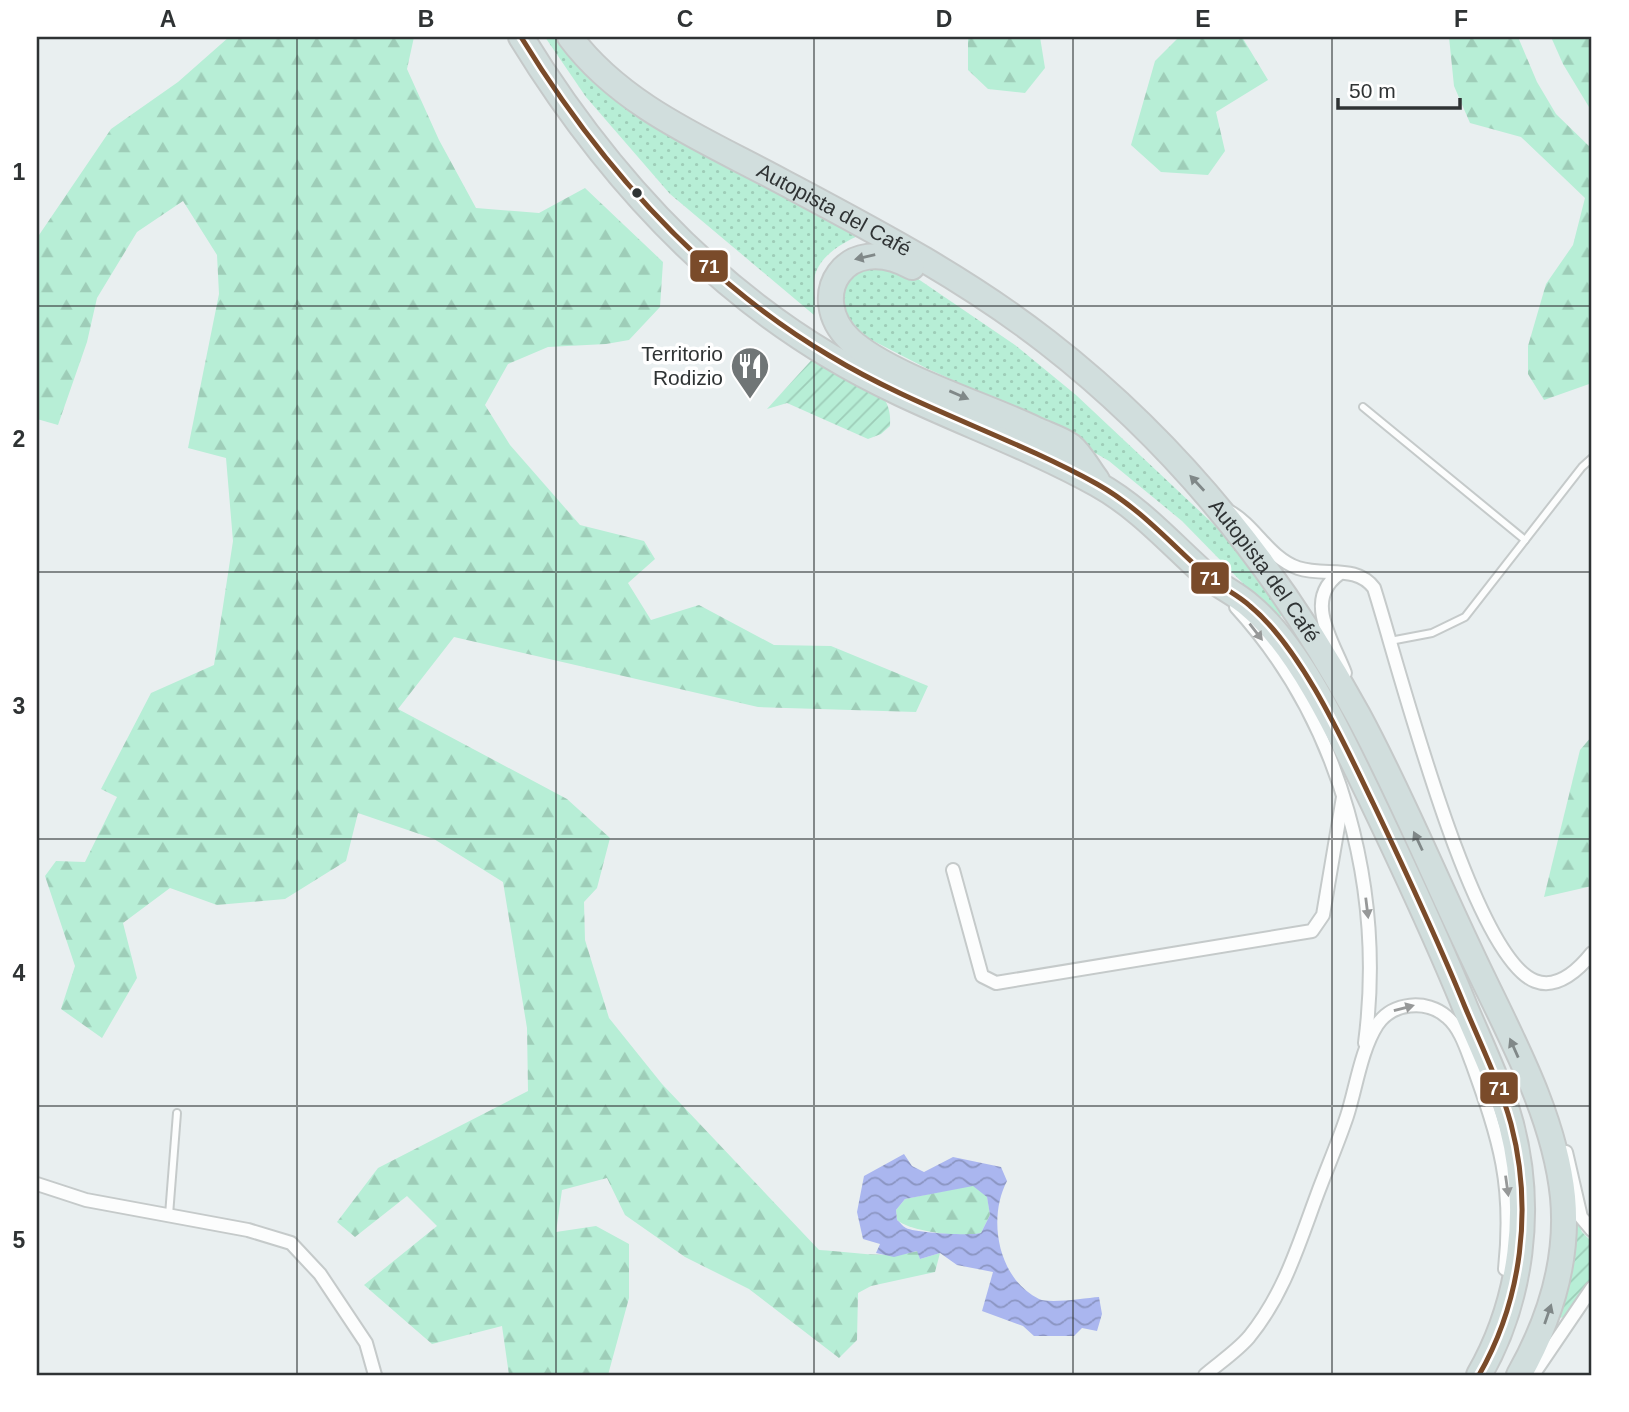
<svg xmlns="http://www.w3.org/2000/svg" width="1629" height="1412" font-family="Arial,sans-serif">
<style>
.grass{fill:url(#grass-dots)}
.forest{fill:url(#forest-firs)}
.garden{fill:url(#garden-furrows)}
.water{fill:url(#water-waves);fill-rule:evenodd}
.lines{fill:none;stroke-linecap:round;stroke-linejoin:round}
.lane-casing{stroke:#c5caca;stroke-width:10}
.street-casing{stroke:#c5caca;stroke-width:16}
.highway-casing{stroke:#c5c9c9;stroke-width:28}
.lane{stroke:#fcfdfd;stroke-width:6}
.street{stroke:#fcfdfd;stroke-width:12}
.highway{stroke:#d1dedd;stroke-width:24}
.bus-1-casing{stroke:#fff;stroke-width:10}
.bus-1{stroke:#7a4b2a;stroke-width:5}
.oneway{fill:#808888}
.oneway2{fill:#969898}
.grid{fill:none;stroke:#2f3334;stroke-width:2;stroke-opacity:0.55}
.bus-dot{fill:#2f3334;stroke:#fff;stroke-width:2.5}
.labels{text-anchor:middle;stroke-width:7;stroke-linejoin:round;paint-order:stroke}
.street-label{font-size:21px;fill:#2f3334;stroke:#fff}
.poi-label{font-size:21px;fill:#2f3334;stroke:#fff;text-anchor:end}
.line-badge{stroke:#fff;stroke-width:2.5}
.badge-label{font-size:19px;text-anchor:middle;font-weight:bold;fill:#fff}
.neatline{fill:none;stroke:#2f3334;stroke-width:2.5}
.grid-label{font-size:23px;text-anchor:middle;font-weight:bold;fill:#2f3334}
</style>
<defs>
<pattern id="grass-dots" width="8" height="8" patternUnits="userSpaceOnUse" patternTransform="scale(1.75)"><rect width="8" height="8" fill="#b7eed6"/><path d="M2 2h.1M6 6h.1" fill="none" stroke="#9ecdb8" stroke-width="1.8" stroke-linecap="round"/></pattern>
<pattern id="forest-firs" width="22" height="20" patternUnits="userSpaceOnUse" patternTransform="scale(1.75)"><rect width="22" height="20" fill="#b7eed6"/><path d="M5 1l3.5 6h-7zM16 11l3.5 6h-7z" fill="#9ecdb8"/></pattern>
<pattern id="garden-furrows" width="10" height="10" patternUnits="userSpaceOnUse" patternTransform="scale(1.75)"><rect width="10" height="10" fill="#b7eed6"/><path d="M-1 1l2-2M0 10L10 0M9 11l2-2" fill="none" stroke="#9ecdb8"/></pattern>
<pattern id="water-waves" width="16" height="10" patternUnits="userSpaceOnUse" patternTransform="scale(1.75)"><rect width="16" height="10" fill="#aab6ef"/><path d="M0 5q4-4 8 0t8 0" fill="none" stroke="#8b95c2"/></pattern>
</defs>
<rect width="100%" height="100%" fill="#e9eff0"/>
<!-- grass -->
<g class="grass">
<path d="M 545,37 L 561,37 L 860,235 C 842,243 821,255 815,275 C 812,287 816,302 814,315 L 670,194 L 586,97 Z"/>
<path d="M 864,264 L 902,268 L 1015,345 L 1076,395 L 1241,550 L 1289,611 L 1277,618 L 1182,521 L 1109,461 L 1028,414 L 926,368 L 856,332 L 845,318 L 840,290 Z"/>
</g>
<!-- forest -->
<g class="forest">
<path d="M 229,37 L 414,37 L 407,69 L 439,140 L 476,208 L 539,213 L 585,188 L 663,262 L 660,307 L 629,340 L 606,344 L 548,347 L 508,364 L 485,405 L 510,445 L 580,525 L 644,541 L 655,559 L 628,583 L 651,620 L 699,605 L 774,645 L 831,646 L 928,686 L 916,712 L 758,707 L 454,637 L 398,709 L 567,799 L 610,838 L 597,888 L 584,902 L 585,940 L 609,1018 L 662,1084 L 819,1250 C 852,1252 886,1259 918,1251 L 920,1259 L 940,1253 L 935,1272 L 871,1286 L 858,1293 L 857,1340 L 839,1358 L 749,1289 L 685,1257 L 625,1215 L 607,1178 L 562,1190 L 556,1232 L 596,1226 L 629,1244 L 629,1298 L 608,1375 L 509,1375 L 502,1326 L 432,1344 L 364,1285 L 437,1226 L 407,1196 L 355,1237 L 337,1222 L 378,1168 L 528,1091 L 527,1028 L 503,882 L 434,839 L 358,813 L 346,861 L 285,899 L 217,905 L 170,888 L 123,923 L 137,978 L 102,1038 L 61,1009 L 75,966 L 45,876 L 56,861 L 85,862 L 117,797 L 101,789 L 151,693 L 214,665 L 233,541 L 226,458 L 188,448 L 219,294 L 217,255 L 183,201 L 137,232 L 97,298 L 87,342 L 58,425 L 37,419 L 37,238 L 111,129 L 178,82 Z"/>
<path d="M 968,37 L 1040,37 L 1045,68 L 1025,93 L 988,89 L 968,70 Z"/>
<path d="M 1179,37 L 1242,37 L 1268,80 L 1216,112 L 1225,151 L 1208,175 L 1161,172 L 1131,145 L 1155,61 Z"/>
<path d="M 1449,37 L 1518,37 L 1537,82 L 1556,114 L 1592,149 L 1592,383 L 1544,400 L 1528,374 L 1528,346 L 1546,284 L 1573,245 L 1585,198 L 1521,137 L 1470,123 L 1454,86 Z"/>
<path d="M 1551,37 L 1592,37 L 1592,112 L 1563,64 Z"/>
<path d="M 1592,736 L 1592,886 L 1544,897 L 1580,750 Z"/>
<path d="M 973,1185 L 987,1196 L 990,1215 L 981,1233 C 964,1238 911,1232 897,1220 L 896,1210 L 905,1199 Z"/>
</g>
<!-- garden -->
<g class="garden">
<path d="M 817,354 C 847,370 895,385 890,426 L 881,434 L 868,439 L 787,403 L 767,409 Z"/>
<path d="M 1573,1210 L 1582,1232 L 1592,1242 L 1592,1279 L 1565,1317 L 1559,1318 Z"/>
</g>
<!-- water -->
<path class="water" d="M 904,1154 L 912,1166 L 924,1172 L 953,1157 L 1001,1167 L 1007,1181 C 987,1219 998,1279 1039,1299 C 1050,1304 1085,1298 1099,1297 L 1102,1314 L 1097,1331 L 1082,1328 L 1074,1336 L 1034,1336 L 1023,1326 L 982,1311 L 993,1272 L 957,1265 L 940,1253 L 920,1259 L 917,1251 L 894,1257 L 876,1253 L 880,1244 L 863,1239 L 857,1212 L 864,1176 ZM 973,1186 L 987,1197 L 990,1215 L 981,1233 C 971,1236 916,1233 906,1228 C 902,1226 900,1222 897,1220 L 896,1210 L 905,1199 Z"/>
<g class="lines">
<!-- lane casing -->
<g class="lane-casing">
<g id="lane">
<path d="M 1363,407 L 1525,540"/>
<path d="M 1390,641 L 1432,633 L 1465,617 L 1582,467 L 1592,458"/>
<path d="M 169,1215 L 177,1113"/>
</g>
</g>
<!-- street casing -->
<g class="street-casing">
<g id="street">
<path d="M 1230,512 C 1255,526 1269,558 1298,568 C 1325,577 1356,564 1374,588 C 1397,659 1471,956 1535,981 C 1558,990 1580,968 1592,953"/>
<path d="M 1339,574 C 1303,600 1333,641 1345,673"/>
<path d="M 1236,607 C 1342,723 1385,890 1365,1043"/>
<path d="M 953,870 L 982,976 L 996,983 L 1312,931 L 1323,915 L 1343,797"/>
<path d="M 1566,1152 L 1581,1217 L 1592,1230"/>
<path d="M 37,1184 L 86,1200 L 248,1230 L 291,1243 L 320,1274 L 366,1343 L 375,1375"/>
<path d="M 1205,1375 C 1219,1363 1237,1351 1249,1337 C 1284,1294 1298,1246 1317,1195 C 1327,1168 1338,1143 1347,1116 C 1356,1088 1361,1050 1377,1025 C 1392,1002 1427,999 1447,1017 C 1460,1028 1466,1047 1472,1063 C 1500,1141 1514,1185 1505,1269"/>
<path d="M 1533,1375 L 1592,1288"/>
</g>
</g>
<!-- highway casing -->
<g class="highway-casing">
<g id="highway">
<path d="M 521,37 C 599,164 701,279 830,356 C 914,407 1010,436 1097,484 C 1140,508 1170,543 1206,575 C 1220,587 1237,594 1250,606 C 1301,648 1344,743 1373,803 C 1405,870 1437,938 1465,1007 C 1481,1045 1500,1084 1511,1124 C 1533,1208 1522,1300 1479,1375"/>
<path id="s1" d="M 570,37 C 622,107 707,141 781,181 C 873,230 965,278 1047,342 C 1177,443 1280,572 1358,715 C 1399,791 1432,871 1469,949 C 1505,1027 1554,1110 1563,1197 C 1569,1261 1550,1320 1519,1375"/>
<path d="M 912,267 C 845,230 805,297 850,340 C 889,376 986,405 1037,430 C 1048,435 1061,439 1071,446 C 1081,454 1089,470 1097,480"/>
</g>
</g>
<!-- lane -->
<use href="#lane" class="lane"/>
<!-- street -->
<use href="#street" class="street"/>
<!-- highway -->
<use href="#highway" class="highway"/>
<!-- bus-1 casing -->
<g class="bus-1-casing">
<path id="bus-1" d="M 521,37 C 599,164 701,279 830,356 C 914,407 1010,436 1097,484 C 1140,508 1170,543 1206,575 C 1220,587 1237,594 1250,606 C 1301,648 1344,743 1373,803 C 1405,870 1437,938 1465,1007 C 1481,1045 1500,1084 1511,1124 C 1533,1208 1522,1300 1479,1375"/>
</g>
<!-- bus-1 -->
<use href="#bus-1" class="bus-1"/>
</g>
<!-- one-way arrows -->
<defs><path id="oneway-solid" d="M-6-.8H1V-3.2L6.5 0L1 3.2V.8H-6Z" transform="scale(1.75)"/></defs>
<g class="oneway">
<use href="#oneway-solid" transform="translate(865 257) rotate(167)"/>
<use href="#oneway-solid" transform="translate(959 395) rotate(23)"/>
<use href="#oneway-solid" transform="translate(1197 483) rotate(-133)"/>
<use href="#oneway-solid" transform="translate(1418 841) rotate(-115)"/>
<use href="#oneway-solid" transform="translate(1514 1048) rotate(-114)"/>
<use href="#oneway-solid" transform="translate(1548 1314) rotate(-71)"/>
</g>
<g class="oneway2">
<use href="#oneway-solid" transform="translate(1256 632) rotate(52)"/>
<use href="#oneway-solid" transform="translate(1367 908) rotate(83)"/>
<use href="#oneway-solid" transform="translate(1404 1008) rotate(-15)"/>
<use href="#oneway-solid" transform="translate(1507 1186) rotate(82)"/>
</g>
<!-- grid -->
<path class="grid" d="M 297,37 L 297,1375M 556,37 L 556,1375M 814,37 L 814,1375M 1073,37 L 1073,1375M 1332,37 L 1332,1375M 37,306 L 1592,306M 37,572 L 1592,572M 37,839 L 1592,839M 37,1106 L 1592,1106"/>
<!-- icons -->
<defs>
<g id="restaurant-pin" transform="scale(2.0125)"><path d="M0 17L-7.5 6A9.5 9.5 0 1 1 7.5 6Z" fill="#707576" stroke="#fff"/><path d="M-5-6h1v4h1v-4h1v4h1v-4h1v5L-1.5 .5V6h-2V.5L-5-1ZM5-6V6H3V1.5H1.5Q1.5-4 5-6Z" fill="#fff"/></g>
</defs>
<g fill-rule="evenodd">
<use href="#restaurant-pin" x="750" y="366"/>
</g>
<!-- markers -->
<circle class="bus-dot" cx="637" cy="193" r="6"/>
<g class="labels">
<!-- street labels -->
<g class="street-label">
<text dy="7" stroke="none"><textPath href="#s1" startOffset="318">Autopista del Café</textPath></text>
<text dy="7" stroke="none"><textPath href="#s1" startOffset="886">Autopista del Café</textPath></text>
</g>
<!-- poi labels -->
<g class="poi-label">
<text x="723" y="361">Territorio<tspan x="723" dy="24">Rodizio</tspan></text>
</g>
</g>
<g class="line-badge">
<rect x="689" y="249" width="40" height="34" rx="7" fill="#7a4b2a"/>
<rect x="1190" y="561" width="40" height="34" rx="7" fill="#7a4b2a"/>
<rect x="1479" y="1071" width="40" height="34" rx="7" fill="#7a4b2a"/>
</g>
<g class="badge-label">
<text x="709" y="273">71</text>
<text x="1210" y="585">71</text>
<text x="1499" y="1095">71</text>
</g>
<!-- border -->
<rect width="1629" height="1412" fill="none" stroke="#ffffff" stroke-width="77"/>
<!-- scale -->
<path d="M1338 98v10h122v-10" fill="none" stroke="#2f3334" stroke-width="3.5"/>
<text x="1349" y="98" font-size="21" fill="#2f3334" stroke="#ffffff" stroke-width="5" paint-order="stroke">50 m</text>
<rect x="38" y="38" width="1552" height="1336" class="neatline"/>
<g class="grid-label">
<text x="168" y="27">A</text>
<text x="426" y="27">B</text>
<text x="685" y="27">C</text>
<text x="944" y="27">D</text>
<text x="1203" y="27">E</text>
<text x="1461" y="27">F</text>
<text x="19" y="180">1</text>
<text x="19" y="447">2</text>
<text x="19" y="714">3</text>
<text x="19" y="981">4</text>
<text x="19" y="1248">5</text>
</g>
</svg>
